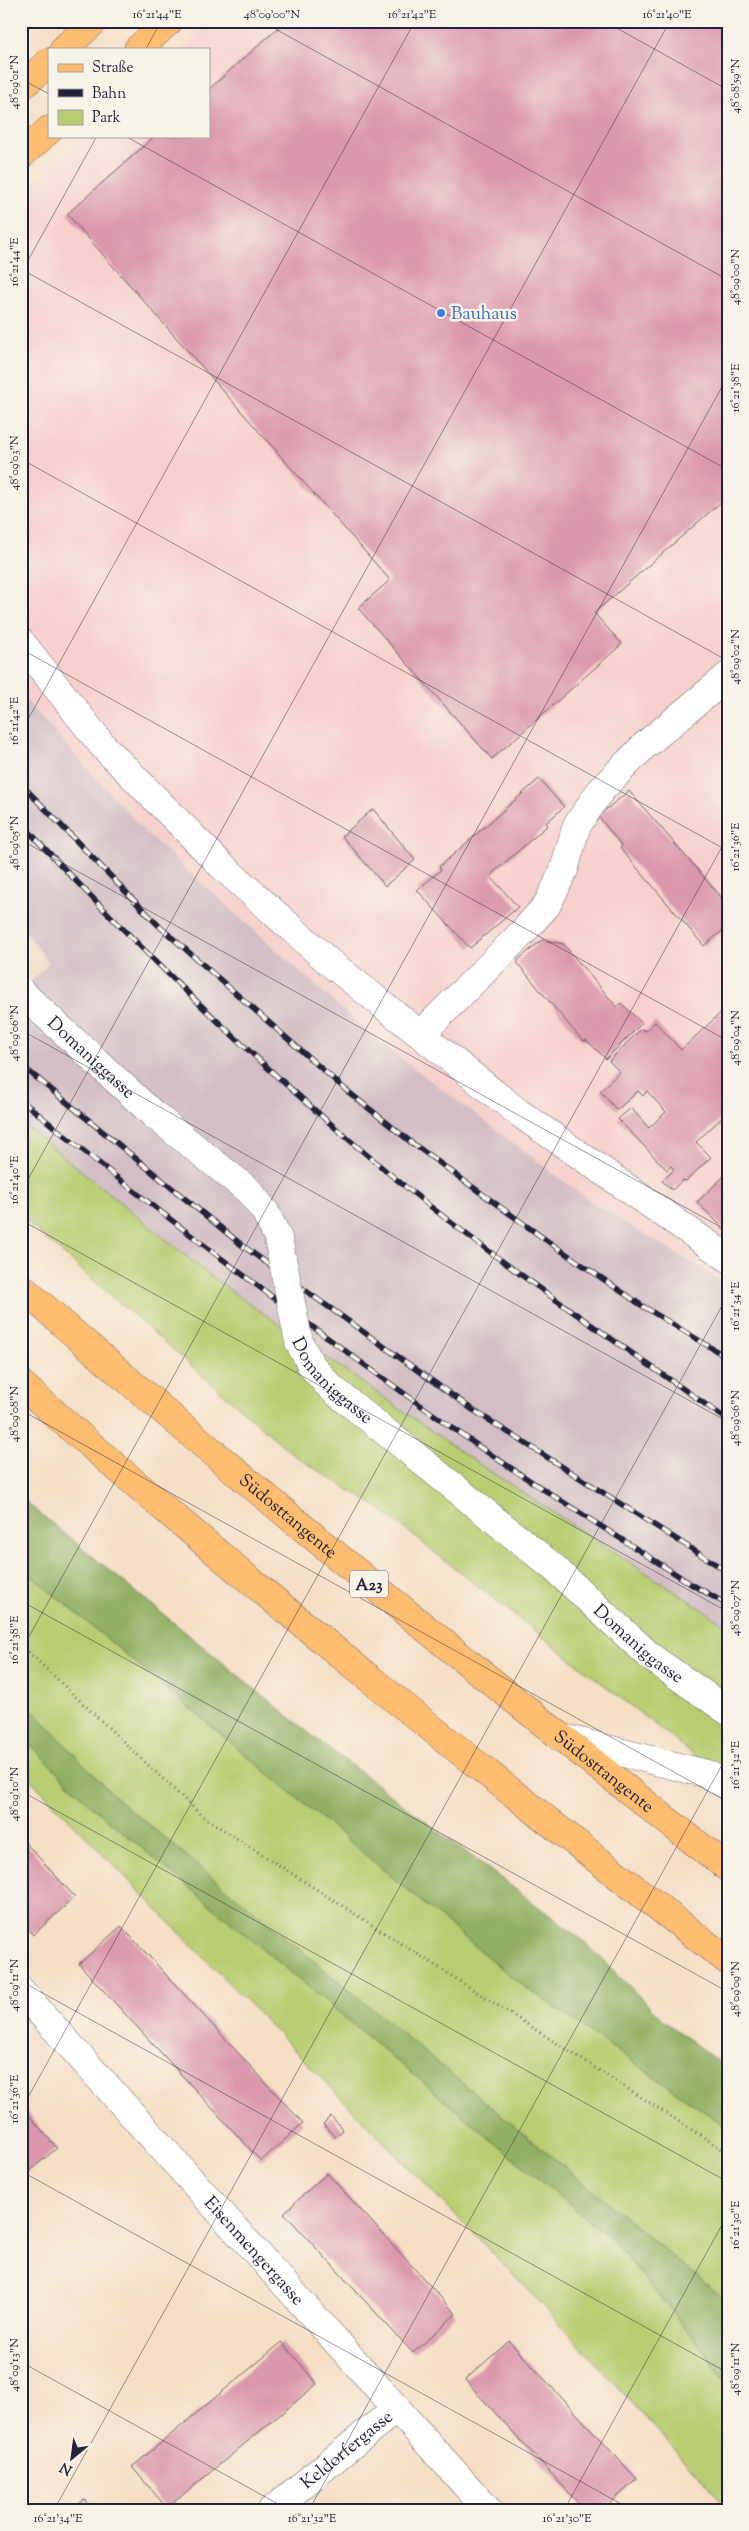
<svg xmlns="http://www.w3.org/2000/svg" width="749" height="2531" font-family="'Sorts Mill Goudy',serif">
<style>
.built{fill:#f7d0ce}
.industrial{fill:#d2bec4}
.green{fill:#b8cd71;stroke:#6d7856}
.forest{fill:#92b063;stroke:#5a694f}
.building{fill:#db97ac}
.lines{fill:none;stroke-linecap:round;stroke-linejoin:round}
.minor-casing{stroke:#6c646b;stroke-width:29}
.major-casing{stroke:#6c646b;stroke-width:29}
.highway-casing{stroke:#6c646b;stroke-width:29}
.path{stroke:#6c646b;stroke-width:3;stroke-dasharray:1 4;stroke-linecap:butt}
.minor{stroke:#fff;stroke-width:28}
.major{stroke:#fdbc70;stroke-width:28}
.highway{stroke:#fdbc70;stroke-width:28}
.rail-casing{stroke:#22223b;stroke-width:5.5}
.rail{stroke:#f7f3e8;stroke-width:4;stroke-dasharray:11;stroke-linecap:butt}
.minor-bridge-casing{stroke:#6c646b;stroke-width:29;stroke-linecap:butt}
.minor-bridge{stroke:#fff;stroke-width:28}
.ticks{fill:none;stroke:#22223b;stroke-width:1;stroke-opacity:0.45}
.shop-dot{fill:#3f7fe0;stroke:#f7f3e8;stroke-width:2}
.labels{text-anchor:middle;stroke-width:5;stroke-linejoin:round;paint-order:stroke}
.shield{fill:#f7f3e8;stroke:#62616f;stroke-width:1}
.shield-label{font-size:16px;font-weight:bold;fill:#22223b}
.shop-label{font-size:18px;fill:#366cbe;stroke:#f7f3e8;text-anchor:start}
.street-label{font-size:18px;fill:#22223b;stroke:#f7f3e8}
.neatline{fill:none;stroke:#22223b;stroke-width:2}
.ticks-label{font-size:12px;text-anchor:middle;fill:#22223b}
</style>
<rect width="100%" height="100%" fill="#f7f3e8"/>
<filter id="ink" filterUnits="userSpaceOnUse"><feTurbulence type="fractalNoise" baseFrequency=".02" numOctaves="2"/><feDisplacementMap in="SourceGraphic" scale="10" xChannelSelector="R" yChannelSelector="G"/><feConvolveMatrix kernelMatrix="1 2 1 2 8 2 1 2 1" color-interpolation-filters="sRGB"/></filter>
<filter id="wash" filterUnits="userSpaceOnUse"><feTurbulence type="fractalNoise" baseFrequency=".0096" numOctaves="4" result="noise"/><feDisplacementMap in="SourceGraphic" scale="20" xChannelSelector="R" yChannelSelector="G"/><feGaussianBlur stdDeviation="1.12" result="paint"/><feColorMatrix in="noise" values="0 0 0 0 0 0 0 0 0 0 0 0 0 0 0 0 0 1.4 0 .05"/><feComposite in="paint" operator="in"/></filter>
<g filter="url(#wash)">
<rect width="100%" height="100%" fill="#f5dec4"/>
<!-- built -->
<path class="built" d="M 212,21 L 728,21 L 728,1285 L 593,1203 L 374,1038 L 147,834 L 21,695 L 21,194 L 85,136 L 209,136 L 209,49 L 182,49 Z"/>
<!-- industrial -->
<path class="industrial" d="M 21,695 L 147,834 L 374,1038 L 593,1203 L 728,1285 L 728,1626 L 480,1465 L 217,1281 L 21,1122 L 21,991 L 49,963 L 21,926 Z"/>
<!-- green -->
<g class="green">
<path d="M 21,1122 L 217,1281 L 480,1465 L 728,1626 L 728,1782 L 377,1507 L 295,1456 L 21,1217 Z"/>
<path d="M 21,1567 L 514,1979 L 728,2128 L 728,2302 L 116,1798 L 21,1698 Z"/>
<path d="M 21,1735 L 89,1804 L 613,2241 L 706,2353 L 728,2386 L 728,2508 L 541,2303 L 21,1770 Z"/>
</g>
<!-- forest -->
<g class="forest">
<path d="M 21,1498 L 310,1734 L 585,1942 L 664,2021 L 728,2069 L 728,2128 L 514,1979 L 21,1567 Z"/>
<path d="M 21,1698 L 116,1798 L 728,2302 L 728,2386 L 706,2353 L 613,2241 L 89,1804 L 21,1735 Z"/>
</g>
<g id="blocks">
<!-- building -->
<g class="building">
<path d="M 286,21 L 728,21 L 728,413 L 726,415 L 728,417 L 728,496 L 594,613 L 622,644 L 492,759 L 358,608 L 390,580 L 67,214 L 155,136 L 209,136 L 209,89 Z"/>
<path d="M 539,779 L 564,807 L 546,823 L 548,825 L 493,873 L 491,877 L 518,907 L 470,948 L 417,890 L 441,870 L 439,867 Z"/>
<path d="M 629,791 L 728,905 L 728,926 L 704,946 L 620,848 L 622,846 L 598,816 Z"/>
<path d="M 373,809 L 415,860 L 385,886 L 342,836 Z"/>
<path d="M 542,940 L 563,944 L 617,1007 L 621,1003 L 642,1023 L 606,1059 L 586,1040 L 584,1041 L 581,1039 L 518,964 L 518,960 Z"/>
<path d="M 728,1006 L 728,1112 L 696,1142 L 711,1157 L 686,1181 L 683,1180 L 672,1190 L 662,1181 L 674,1170 L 671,1166 L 667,1170 L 618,1119 L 631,1108 L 649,1128 L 666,1112 L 647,1091 L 643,1096 L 638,1091 L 617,1110 L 600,1091 L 620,1072 L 609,1061 L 641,1029 L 646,1031 L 655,1022 L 681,1050 Z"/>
<path d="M 728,1172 L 728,1233 L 697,1202 Z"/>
<path d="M 21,1838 L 75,1897 L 33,1935 L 21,1922 Z"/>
<path d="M 121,1926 L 303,2123 L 261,2161 L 79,1964 Z"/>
<path d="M 21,2106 L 57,2148 L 21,2178 Z"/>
<path d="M 331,2116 L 343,2130 L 335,2137 L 323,2124 Z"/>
<path d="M 327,2173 L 456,2314 L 413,2353 L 284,2213 Z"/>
<path d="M 509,2341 L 637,2479 L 603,2510 L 585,2510 L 465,2380 Z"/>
<path d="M 282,2342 L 317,2384 L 167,2508 L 132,2467 Z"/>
<path d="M 84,2499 L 92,2510 L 71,2510 Z"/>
</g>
</g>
</g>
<g filter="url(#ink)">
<use href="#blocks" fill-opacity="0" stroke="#6c646b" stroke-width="1"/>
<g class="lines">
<!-- minor casing -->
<g class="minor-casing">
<g id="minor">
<path d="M 21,642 L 103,746 L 221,865 L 329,962 L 519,1113 L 728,1258"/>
<path d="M 421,1034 L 521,934 L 547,905 L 564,870 L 577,825 L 601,790 L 644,746 L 728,676"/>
<path id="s1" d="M 553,1567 L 652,1658 L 728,1711"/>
<path d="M 560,1737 L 707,1774 L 728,1786"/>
<path id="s2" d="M 21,1991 L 488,2510"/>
<path id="s3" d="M 272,2510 L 397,2408"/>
</g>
</g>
<!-- major casing -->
<g class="major-casing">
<g id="major">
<path d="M 64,49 L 94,21"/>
<path d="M 138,49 L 169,21"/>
<path d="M 21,87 L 49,62"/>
<path d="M 21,155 L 49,130"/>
</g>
</g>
<!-- highway casing -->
<g class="highway-casing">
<g id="highway">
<path id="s4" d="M 21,1287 C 250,1489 487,1681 728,1868"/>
<path d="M 21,1384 C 249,1586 487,1775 728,1961"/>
</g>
</g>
<!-- path -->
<path class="path" d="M 21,1645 L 202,1816 L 728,2153"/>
<!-- minor -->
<use href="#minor" class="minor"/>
<!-- major -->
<use href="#major" class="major"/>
<!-- highway -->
<use href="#highway" class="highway"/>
<!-- rail casing -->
<g class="rail-casing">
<g id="rail">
<path d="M 21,784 L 159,926 L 346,1090 L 412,1143 L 546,1240 L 641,1305 L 728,1358"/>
<path d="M 21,823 C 136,946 256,1063 385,1170 C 494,1260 612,1339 728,1420"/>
<path d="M 21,1065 L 243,1246 L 473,1410 L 728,1572"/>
<path d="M 21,1100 C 163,1217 311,1328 461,1434 C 536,1487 615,1534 691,1584 L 728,1605"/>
</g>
</g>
<!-- rail -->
<use href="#rail" class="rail"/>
<!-- minor-bridge casing -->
<g class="minor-bridge-casing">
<g id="minor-bridge">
<path id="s5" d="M 21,992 L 153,1114 L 249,1191 L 266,1213 L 278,1238 L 299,1342 L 311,1365 L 330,1387 L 553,1567"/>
</g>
</g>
<!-- minor-bridge -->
<use href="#minor-bridge" class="minor-bridge"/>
</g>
</g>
<!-- ticks -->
<path class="ticks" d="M 261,21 L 728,280M 604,21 L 728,90M 146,49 L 161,21M 21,79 L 49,94M 125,136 L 728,470M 21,269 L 728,661M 21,273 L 97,136M 21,459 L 728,851M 21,649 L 728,1041M 21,732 L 415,21M 21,840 L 728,1231M 21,1030 L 728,1422M 21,1192 L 670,21M 21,1220 L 728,1612M 21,1410 L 728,1802M 21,1601 L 728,1992M 21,1651 L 728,376M 21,1791 L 728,2182M 21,1981 L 728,2373M 21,2110 L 728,836M 21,2171 L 632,2510M 21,2362 L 289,2510M 54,2510 L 728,1295M 309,2510 L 728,1754M 564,2510 L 728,2214"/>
<!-- markers -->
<circle class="shop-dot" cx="441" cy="313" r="5"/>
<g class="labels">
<!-- shield labels -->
<rect class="shield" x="350" y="1570.5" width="38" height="27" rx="4"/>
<g class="shield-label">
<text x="369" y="1590">A23</text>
</g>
<!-- shop labels -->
<g class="shop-label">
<text x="451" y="319">Bauhaus</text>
</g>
<!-- street labels -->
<g class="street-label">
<text dy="6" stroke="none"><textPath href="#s5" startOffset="96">Domaniggasse</textPath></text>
<text dy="6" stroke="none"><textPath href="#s5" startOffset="516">Domaniggasse</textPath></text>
<text dy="6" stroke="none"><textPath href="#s4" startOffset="352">Südosttangente</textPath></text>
<text dy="6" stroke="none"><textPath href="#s1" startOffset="115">Domaniggasse</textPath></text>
<text dy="6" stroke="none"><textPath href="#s4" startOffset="758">Südosttangente</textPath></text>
<text dy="6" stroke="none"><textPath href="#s2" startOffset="349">Eisenmengergasse</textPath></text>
<text dy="6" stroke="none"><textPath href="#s3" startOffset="96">Keldorfergasse</textPath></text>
</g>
</g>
<!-- margin -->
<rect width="749" height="2531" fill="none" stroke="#f7f3e8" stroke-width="55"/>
<!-- legend -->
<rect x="48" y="48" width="162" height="90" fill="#f7f3e8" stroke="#a29fa3"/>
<rect x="58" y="64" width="25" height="8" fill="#fdbc70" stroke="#a29fa3"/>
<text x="92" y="72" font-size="15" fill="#22223b">Straße</text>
<rect x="58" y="89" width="25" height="8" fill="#22223b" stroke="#a29fa3"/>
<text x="92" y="98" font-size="15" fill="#22223b">Bahn</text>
<rect x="58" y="110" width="25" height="15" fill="#b8cd71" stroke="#a29fa3"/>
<text x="92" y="122" font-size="15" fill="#22223b">Park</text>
<!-- north arrow -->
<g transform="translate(72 2458) rotate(209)" stroke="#f7f3e8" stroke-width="4" paint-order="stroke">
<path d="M0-4L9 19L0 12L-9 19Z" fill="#22223b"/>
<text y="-8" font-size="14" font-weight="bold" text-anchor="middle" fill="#22223b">N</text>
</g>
<rect x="28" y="28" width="694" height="2476" class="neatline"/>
<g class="ticks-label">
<text x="157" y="18">16°21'44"E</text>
<text x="272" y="18">48°09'00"N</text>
<text x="412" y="18">16°21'42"E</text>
<text x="667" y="18">16°21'40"E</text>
<text transform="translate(14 82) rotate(-90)" y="4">48°09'01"N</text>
<text transform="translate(735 86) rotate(-90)" y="4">48°08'59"N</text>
<text transform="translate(14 262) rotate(-90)" y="4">16°21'44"E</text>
<text transform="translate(735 277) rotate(-90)" y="4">48°09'00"N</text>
<text transform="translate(735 388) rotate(-90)" y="4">16°21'38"E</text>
<text transform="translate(14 463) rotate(-90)" y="4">48°09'03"N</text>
<text transform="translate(735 657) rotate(-90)" y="4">48°09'02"N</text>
<text transform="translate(14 721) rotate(-90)" y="4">16°21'42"E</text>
<text transform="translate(14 843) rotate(-90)" y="4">48°09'05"N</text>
<text transform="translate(735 847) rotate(-90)" y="4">16°21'36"E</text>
<text transform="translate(14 1033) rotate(-90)" y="4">48°09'06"N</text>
<text transform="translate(735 1038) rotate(-90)" y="4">48°09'04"N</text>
<text transform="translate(14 1180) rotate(-90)" y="4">16°21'40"E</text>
<text transform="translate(735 1306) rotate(-90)" y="4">16°21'34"E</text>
<text transform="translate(14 1414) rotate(-90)" y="4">48°09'08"N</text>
<text transform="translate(735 1418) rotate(-90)" y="4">48°09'06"N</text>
<text transform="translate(735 1608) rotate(-90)" y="4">48°09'07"N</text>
<text transform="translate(14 1640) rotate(-90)" y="4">16°21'38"E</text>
<text transform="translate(735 1765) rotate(-90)" y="4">16°21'32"E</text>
<text transform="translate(14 1794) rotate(-90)" y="4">48°09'10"N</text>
<text transform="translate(14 1985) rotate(-90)" y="4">48°09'11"N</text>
<text transform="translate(735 1989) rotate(-90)" y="4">48°09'09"N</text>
<text transform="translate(14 2099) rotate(-90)" y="4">16°21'36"E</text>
<text transform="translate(735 2225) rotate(-90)" y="4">16°21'30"E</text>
<text transform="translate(14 2365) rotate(-90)" y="4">48°09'13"N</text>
<text transform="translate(735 2369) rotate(-90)" y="4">48°09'11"N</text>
<text x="58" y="2522">16°21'34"E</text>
<text x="312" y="2522">16°21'32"E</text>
<text x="567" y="2522">16°21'30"E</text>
</g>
</svg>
